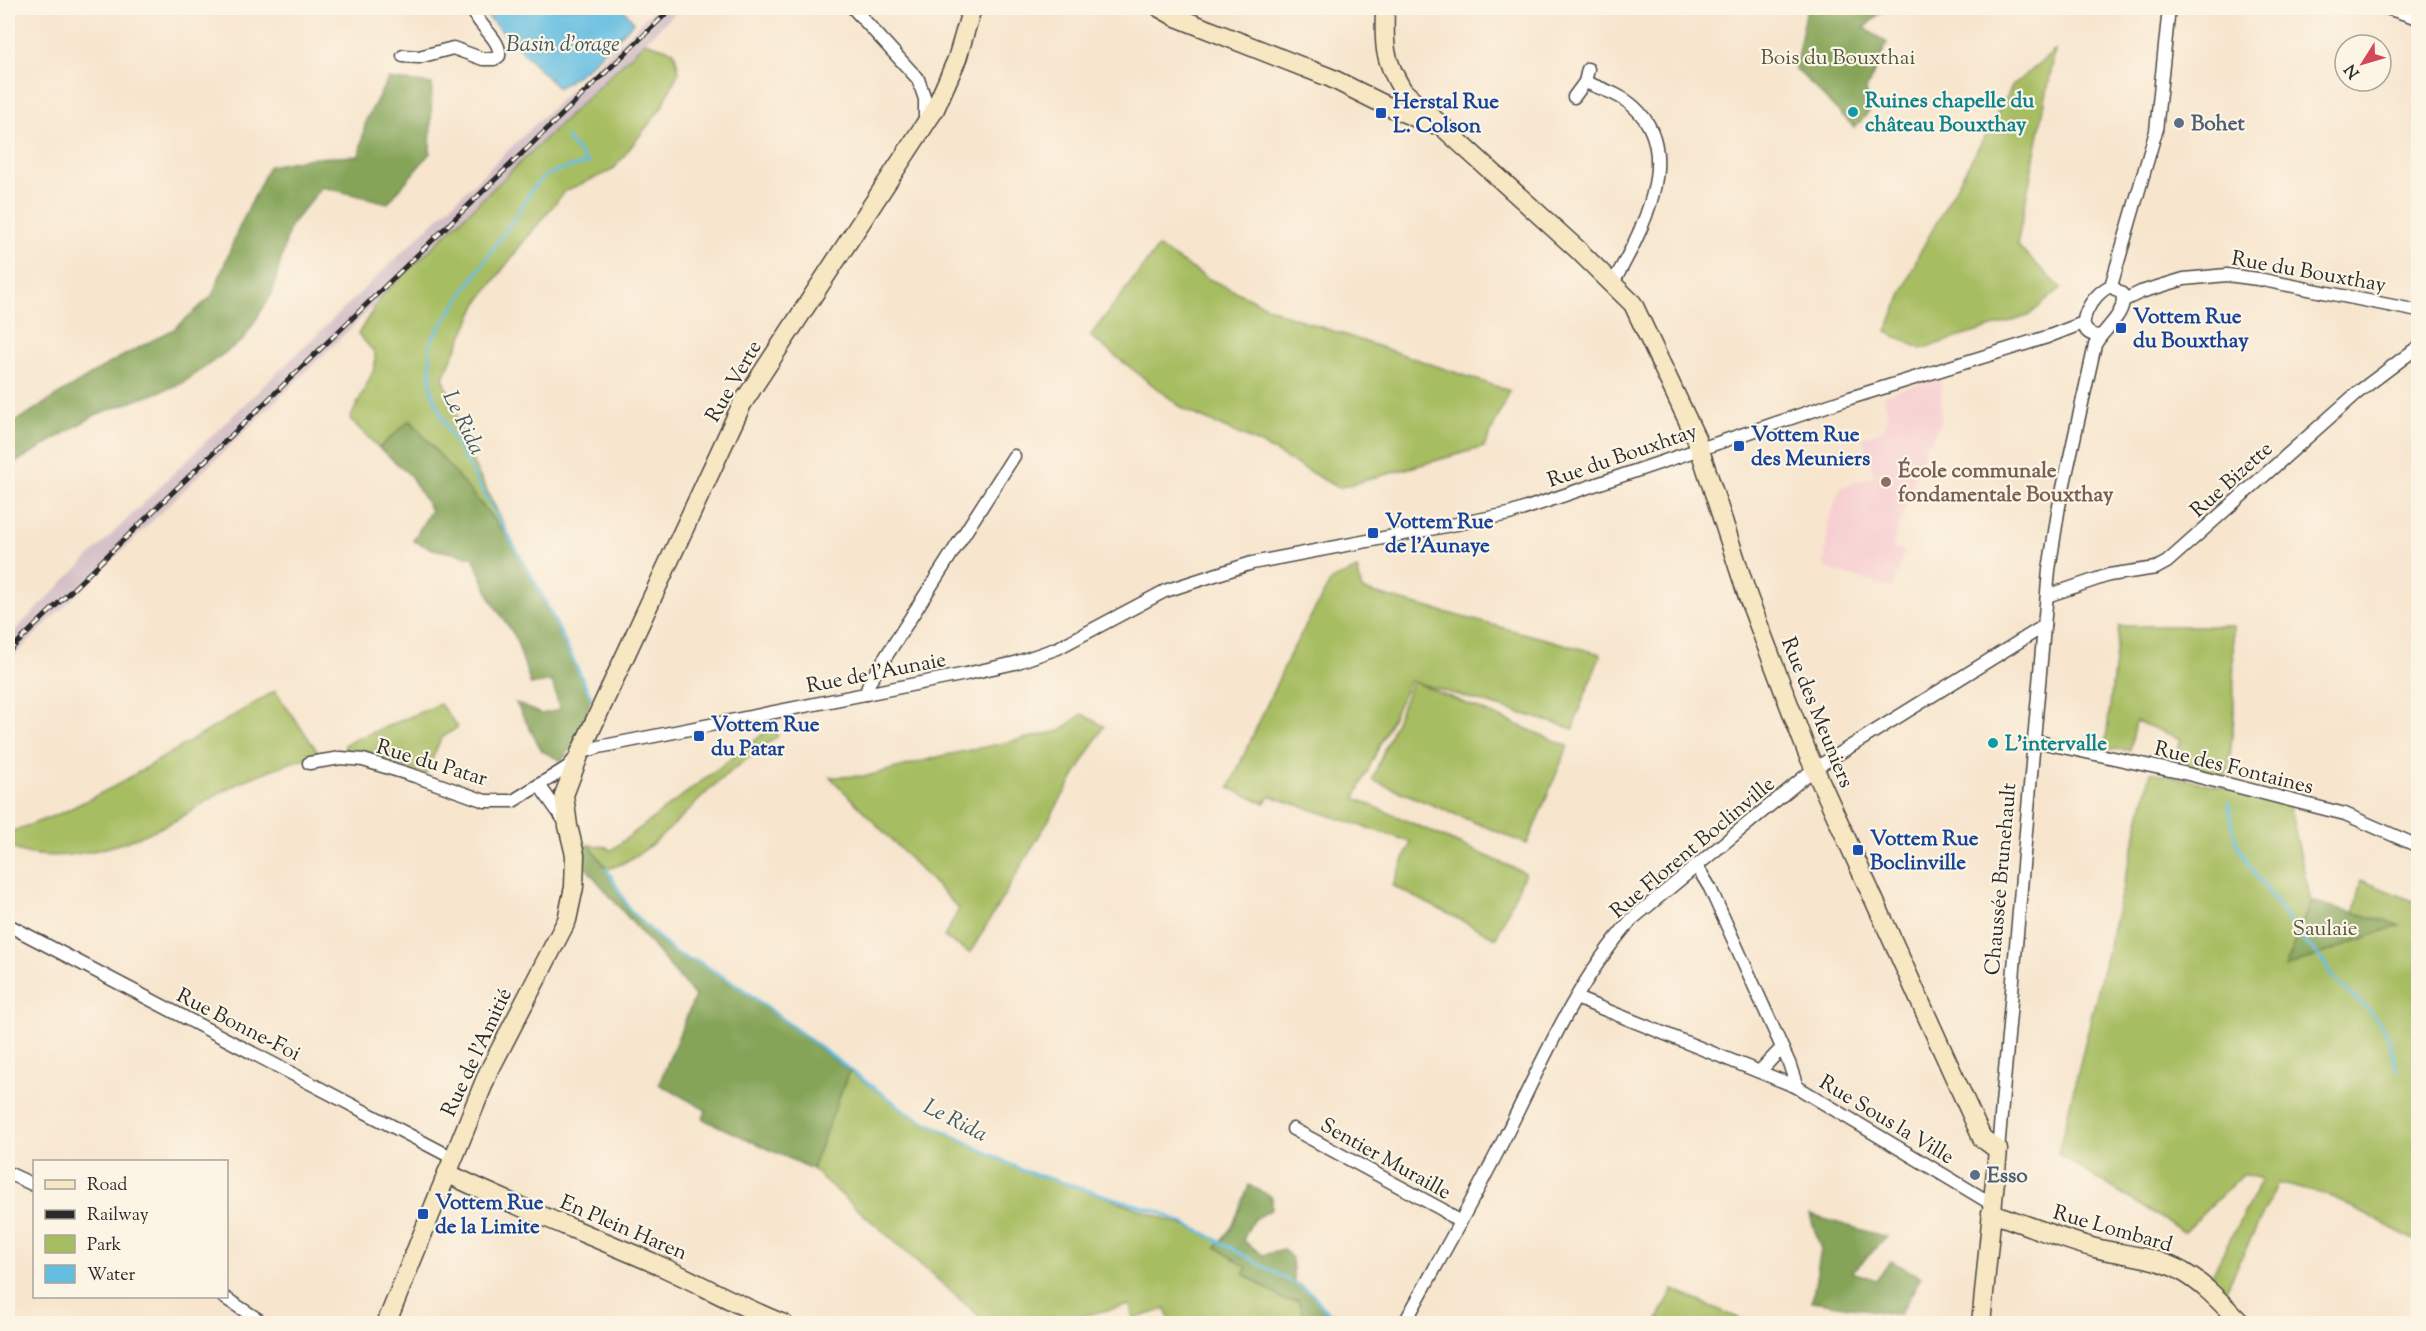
<svg xmlns="http://www.w3.org/2000/svg" width="2426" height="1331" font-family="'Sorts Mill Goudy',serif">
<style>
.built{fill:#f7cfd2}
.industrial{fill:#d2bdc6}
.green{fill:#a7bd62;stroke:#697446;stroke-width:1.5}
.forest{fill:#85a458;stroke:#586842;stroke-width:1.5}
.water{fill:#63bee1;stroke:#477486;stroke-width:1.5}
.lines{fill:none;stroke-linecap:round;stroke-linejoin:round}
.stream{stroke:#63bee1;stroke-width:3}
.street-casing{stroke:#4a4743;stroke-width:15}
.secondary-casing{stroke:#4a4743;stroke-width:21}
.street{stroke:#fff;stroke-width:12}
.secondary{stroke:#f7e8c3;stroke-width:18}
.rail-casing{stroke:#2b2b2b;stroke-width:5}
.rail{stroke:#fcf5e5;stroke-width:3;stroke-dasharray:9;stroke-linecap:butt}
.culture-dot{fill:#0f9aa8;stroke:#fcf5e5;stroke-width:2}
.transit-dot{fill:#1a4fb4;stroke:#fcf5e5;stroke-width:2}
.service-dot{fill:#5c6f8a;stroke:#fcf5e5;stroke-width:2}
.education-dot{fill:#8d6e63;stroke:#fcf5e5;stroke-width:2}
.labels{text-anchor:middle;stroke-width:4.5;stroke-linejoin:round;paint-order:stroke}
.park-label{font-size:21px;fill:#50573c;stroke:#fcf5e5}
.culture-label{font-size:21px;font-weight:bold;fill:#0d838f;stroke:#fcf5e5;text-anchor:start}
.transit-label{font-size:21px;font-weight:bold;fill:#164399;stroke:#fcf5e5;text-anchor:start}
.service-label{font-size:21px;font-weight:bold;fill:#4e5e75;stroke:#fcf5e5;text-anchor:start}
.street-label{font-size:21px;fill:#2b2b2b;stroke:#fcf5e5}
.education-label{font-size:21px;font-weight:bold;fill:#785e54;stroke:#fcf5e5;text-anchor:start}
.water-label{font-size:22px;font-style:italic;fill:#3c5762;stroke:#fcf5e5}
</style>
<rect width="100%" height="100%" fill="#fcf5e5"/>
<filter id="ink" filterUnits="userSpaceOnUse"><feTurbulence type="fractalNoise" baseFrequency=".0167" numOctaves="2"/><feDisplacementMap in="SourceGraphic" scale="12" xChannelSelector="R" yChannelSelector="G"/><feConvolveMatrix kernelMatrix="1 2 1 2 8 2 1 2 1" color-interpolation-filters="sRGB"/></filter>
<filter id="wash" filterUnits="userSpaceOnUse"><feTurbulence type="fractalNoise" baseFrequency=".008" numOctaves="4" result="noise"/><feDisplacementMap in="SourceGraphic" scale="24" xChannelSelector="R" yChannelSelector="G"/><feGaussianBlur stdDeviation="1.35" result="paint"/><feColorMatrix in="noise" values="0 0 0 0 0 0 0 0 0 0 0 0 0 0 0 0 0 1.4 0 .05"/><feComposite in="paint" operator="in"/></filter>
<g filter="url(#wash)">
<rect width="100%" height="100%" fill="#f7e5cd"/>
<!-- built -->
<path class="built" d="M 1939,377 L 1941,383 L 1941,421 L 1930,443 L 1927,442 L 1892,547 L 1904,551 L 1892,589 L 1824,567 L 1828,523 L 1840,488 L 1875,475 L 1862,438 L 1884,429 L 1888,412 L 1883,395 Z"/>
<!-- industrial -->
<path class="industrial" d="M 656,8 L 680,8 L 8,661 L 8,637 L 201,446 Z"/>
<!-- green -->
<g class="green">
<path d="M 645,42 L 674,51 L 679,71 L 662,107 L 613,170 L 565,191 L 521,245 L 479,301 L 443,377 L 473,463 L 512,541 L 410,420 L 379,448 L 350,419 L 375,367 L 375,353 L 358,334 L 381,297 Z"/>
<path d="M 2055,51 L 2017,245 L 2061,288 L 2028,316 L 1921,349 L 1886,332 L 1919,254 L 2013,85 Z"/>
<path d="M 1158,247 L 1207,278 L 1283,314 L 1510,391 L 1484,447 L 1338,488 L 1261,444 L 1185,410 L 1090,336 Z"/>
<path d="M 1357,569 L 1362,590 L 1601,654 L 1576,718 L 1574,729 L 1414,682 L 1568,746 L 1527,844 L 1372,780 L 1412,682 L 1410,680 L 1355,798 L 1525,873 L 1496,938 L 1393,886 L 1411,842 L 1270,796 L 1264,803 L 1229,788 L 1290,654 L 1331,580 Z"/>
<path d="M 2119,626 L 2233,626 L 2234,716 L 2228,776 L 2174,764 L 2181,739 L 2136,721 L 2130,750 L 2105,749 Z"/>
<path d="M 275,691 L 319,753 C 288,764 257,773 229,788 C 208,798 191,813 170,823 C 127,845 53,870 8,846 L 8,833 L 64,812 L 115,786 Z"/>
<path d="M 440,704 L 458,727 L 441,738 L 426,774 L 386,761 L 344,754 L 345,744 Z"/>
<path d="M 1082,714 L 1104,726 L 970,953 L 944,937 L 959,909 L 830,777 L 867,776 L 942,756 L 1060,731 Z"/>
<path d="M 771,728 L 778,736 C 758,751 738,765 719,781 C 687,809 649,858 607,869 L 589,845 L 607,847 L 610,851 Z"/>
<path d="M 2151,772 L 2288,801 L 2311,901 L 2302,923 L 2398,925 L 2354,913 L 2361,880 L 2418,903 L 2418,1242 L 2330,1196 L 2278,1183 L 2220,1302 L 2205,1287 L 2262,1179 L 2243,1174 L 2184,1232 L 2058,1154 Z"/>
<path d="M 849,1071 L 908,1113 L 1024,1171 L 1074,1185 L 1206,1234 L 1234,1248 L 1313,1294 L 1336,1323 L 1170,1323 L 1166,1309 L 1133,1319 L 1130,1305 L 1051,1323 L 987,1323 L 812,1169 Z"/>
<path d="M 1673,1290 L 1750,1323 L 1656,1323 Z"/>
</g>
<!-- forest -->
<g class="forest">
<path d="M 1807,8 L 1885,8 L 1864,28 L 1887,43 L 1866,90 L 1871,109 L 1855,128 L 1795,68 Z"/>
<path d="M 388,79 L 432,84 L 430,153 L 388,203 L 322,187 L 290,226 L 272,294 L 243,340 L 181,384 L 95,415 L 8,467 L 8,426 L 108,364 L 174,329 L 212,296 L 238,230 L 269,166 L 312,158 L 359,156 L 366,120 Z"/>
<path d="M 410,420 L 512,541 L 555,620 L 591,697 L 582,730 L 562,761 L 542,751 L 516,703 L 541,714 L 560,710 L 552,681 L 531,685 L 515,636 L 492,602 L 473,557 L 433,549 L 413,541 L 431,510 L 410,475 L 379,448 Z"/>
<path d="M 579,845 L 589,845 L 607,869 L 630,910 L 674,952 L 688,959 L 698,961 L 740,987 L 849,1071 L 812,1169 L 703,1119 L 706,1110 L 659,1084 L 695,996 L 581,862 Z"/>
<path d="M 2311,901 L 2399,925 L 2285,968 Z"/>
<path d="M 1249,1185 L 1272,1197 L 1272,1209 L 1253,1220 L 1243,1240 L 1263,1255 L 1284,1250 L 1292,1258 L 1294,1282 L 1313,1294 L 1326,1312 L 1359,1320 L 1364,1323 L 1305,1323 L 1298,1300 L 1286,1301 L 1243,1274 L 1247,1268 L 1216,1247 L 1232,1227 Z"/>
<path d="M 1810,1215 L 1887,1237 L 1852,1272 L 1876,1280 L 1891,1261 L 1921,1277 L 1899,1315 L 1812,1301 L 1821,1250 Z"/>
</g>
<!-- water -->
<path class="water" d="M 503,8 L 622,8 L 634,22 L 586,69 L 558,88 L 487,16 L 487,13 Z"/>
<g class="lines">
<!-- stream -->
<g class="stream">
<path d="M 566,137 L 588,163 C 550,173 542,169 522,206 L 430,342 L 431,390 L 448,430 L 541,593 L 591,697"/>
<path d="M 2228,802 L 2236,841 L 2250,867 L 2305,943 L 2323,960 L 2331,975 L 2352,996 L 2366,1007 L 2379,1022 L 2389,1038 L 2397,1070"/>
<path d="M 607,869 L 630,910 L 674,952 L 688,959 L 698,961 L 740,987 L 908,1113 L 1024,1171 L 1157,1211 L 1206,1234 L 1313,1294 L 1336,1324"/>
</g>
</g>
</g>
<g filter="url(#ink)">
<g class="lines">
<!-- street casing -->
<g class="street-casing">
<g id="street">
<path d="M 853,8 L 918,79 L 925,99 L 925,116 L 927,122"/>
<path d="M 2387,8 L 2418,18"/>
<path d="M 403,56 L 419,57 L 453,48 L 483,59 L 494,59 L 499,56 C 502,40 478,26 473,10 L 477,8"/>
<path d="M 1585,82 L 1588,69"/>
<path d="M 1574,97 L 1585,82 C 1602,89 1620,94 1634,107 C 1685,153 1640,235 1613,283"/>
<path d="M 2111,286 L 2156,131 L 2169,8"/>
<path d="M 2124,300 L 2141,292 L 2184,279 L 2227,275 L 2258,279 L 2418,311"/>
<path d="M 2047,596 L 2109,575 L 2156,568 L 2167,562 L 2357,393 L 2418,347"/>
<path d="M 866,694 L 869,683 L 1014,456"/>
<path d="M 2035,741 L 2188,774 L 2345,814 L 2418,846"/>
<path d="M 309,763 L 341,758 L 363,760 L 415,776 L 485,801 L 513,801 L 568,767 L 580,753 L 599,747 L 966,674 L 1015,663 L 1058,648 L 1165,591 L 1252,563 L 1509,514 L 1850,398 L 2047,337 L 2083,323"/>
<path d="M 539,785 L 566,823"/>
<path d="M 1696,865 L 1710,888 L 1789,1063 L 1797,1087"/>
<path d="M 8,925 L 453,1158"/>
<path d="M 1576,998 L 1797,1087 L 1992,1204"/>
<path d="M 1760,1071 L 1781,1049"/>
<path d="M 1293,1129 L 1443,1210 L 1460,1223"/>
<path d="M 1998,1150 L 2049,570 L 2059,506 L 2095,345 C 2102,330 2128,314 2122,294 L 2111,286 C 2093,292 2067,333 2099,336"/>
<path d="M 8,1173 L 34,1185"/>
<path d="M 222,1296 L 265,1324"/>
<path d="M 1404,1324 C 1438,1262 1473,1201 1504,1139 C 1542,1063 1575,983 1632,919 L 1814,769 L 2044,626"/>
</g>
</g>
<!-- secondary casing -->
<g class="secondary-casing">
<g id="secondary">
<path d="M 1160,8 L 1176,17 L 1331,78 L 1385,105 L 1431,124"/>
<path d="M 1385,8 C 1384,45 1383,58 1403,91 L 1577,249 L 1633,304 L 1696,438 L 1748,597 L 1807,752 L 1982,1138 L 1998,1150 L 1981,1324"/>
<path d="M 447,1173 C 515,1207 586,1233 656,1264 C 699,1283 740,1307 784,1324"/>
<path d="M 1991,1213 C 2026,1224 2060,1239 2095,1248 C 2124,1255 2158,1257 2183,1272 C 2206,1285 2223,1305 2242,1324"/>
<path d="M 386,1324 L 488,1073 L 567,920 L 574,887 L 575,855 L 568,826 L 564,795 L 580,753 L 742,404 L 935,109 L 957,59 L 972,8"/>
</g>
</g>
<!-- street -->
<use href="#street" class="street"/>
<!-- secondary -->
<use href="#secondary" class="secondary"/>
<!-- rail casing -->
<g class="rail-casing">
<path id="rail" d="M 8,652 L 672,8"/>
</g>
<!-- rail -->
<use href="#rail" class="rail"/>
</g>
</g>
<!-- markers -->
<g class="culture-dot">
<circle cx="1853" cy="112" r="6"/>
<circle cx="1993" cy="743" r="6"/>
</g>
<g class="transit-dot">
<rect x="1375" y="107" width="12" height="12" rx="3"/>
<rect x="2115" y="322" width="12" height="12" rx="3"/>
<rect x="1733" y="440" width="12" height="12" rx="3"/>
<rect x="1367" y="527" width="12" height="12" rx="3"/>
<rect x="693" y="730" width="12" height="12" rx="3"/>
<rect x="1852" y="844" width="12" height="12" rx="3"/>
<rect x="417" y="1208" width="12" height="12" rx="3"/>
</g>
<g class="service-dot">
<circle cx="2179" cy="123" r="6"/>
<circle cx="1975" cy="1175" r="6"/>
</g>
<circle class="education-dot" cx="1886" cy="482" r="6"/>
<g class="labels">
<!-- park labels -->
<g class="park-label">
<text x="1838" y="64">Bois du Bouxthai</text>
<text x="2325" y="935">Saulaie</text>
</g>
<!-- culture labels -->
<g class="culture-label">
<text x="1865" y="107">Ruines chapelle du<tspan x="1865" dy="24">château Bouxthay</tspan></text>
<text x="2005" y="750">L'intervalle</text>
</g>
<!-- transit labels -->
<g class="transit-label">
<text x="1393" y="108">Herstal Rue<tspan x="1393" dy="24">L. Colson</tspan></text>
<text x="2133" y="323">Vottem Rue<tspan x="2133" dy="24">du Bouxthay</tspan></text>
<text x="1751" y="441">Vottem Rue<tspan x="1751" dy="24">des Meuniers</tspan></text>
<text x="1385" y="528">Vottem Rue<tspan x="1385" dy="24">de l'Aunaye</tspan></text>
<text x="711" y="731">Vottem Rue<tspan x="711" dy="24">du Patar</tspan></text>
<text x="1870" y="845">Vottem Rue<tspan x="1870" dy="24">Boclinville</tspan></text>
<text x="435" y="1209">Vottem Rue<tspan x="435" dy="24">de la Limite</tspan></text>
</g>
<!-- service labels -->
<g class="service-label">
<text x="2191" y="130">Bohet</text>
<text x="1987" y="1182">Esso</text>
</g>
<!-- street labels -->
<g class="street-label">
<text transform="translate(2309 271) rotate(10)" y="7">Rue du Bouxthay</text>
<text transform="translate(733 381) rotate(-60)" y="7">Rue Verte</text>
<text transform="translate(1622 455) rotate(-19)" y="7">Rue du Bouxhtay</text>
<text transform="translate(2231 479) rotate(-42)" y="7">Rue Bizette</text>
<text transform="translate(876 672) rotate(-11)" y="7">Rue de l'Aunaie</text>
<text transform="translate(1818 712) rotate(68)" y="7">Rue des Meuniers</text>
<text transform="translate(432 762) rotate(17)" y="7">Rue du Patar</text>
<text transform="translate(2234 767) rotate(14)" y="7">Rue des Fontaines</text>
<text transform="translate(1692 847) rotate(-40)" y="7">Rue Florent Boclinville</text>
<text transform="translate(2000 879) rotate(-85)" y="7">Chaussée Brunehault</text>
<text transform="translate(239 1024) rotate(27)" y="7">Rue Bonne-Foi</text>
<text transform="translate(476 1052) rotate(-65)" y="7">Rue de l'Amitié</text>
<text transform="translate(1887 1119) rotate(31)" y="7">Rue Sous la Ville</text>
<text transform="translate(1386 1158) rotate(29)" y="7">Sentier Muraille</text>
<text transform="translate(624 1227) rotate(23)" y="7">En Plein Haren</text>
<text transform="translate(2113 1228) rotate(16)" y="7">Rue Lombard</text>
</g>
<!-- education labels -->
<g class="education-label">
<text x="1898" y="477">École communale<tspan x="1898" dy="24">fondamentale Bouxthay</tspan></text>
</g>
<!-- water labels -->
<g class="water-label">
<text x="563" y="51">Basin d'orage</text>
<text transform="translate(465 422) rotate(64)" y="8">Le Rida</text>
<text transform="translate(956 1119) rotate(27)" y="8">Le Rida</text>
</g>
</g>
<!-- margin -->
<rect width="2426" height="1331" fill="none" stroke="#fcf5e5" stroke-width="30"/>
<!-- legend -->
<rect x="33" y="1160" width="195" height="138" fill="#fcf5e5" stroke="#a8a49b" stroke-width="1.5"/>
<rect x="45" y="1180" width="30" height="9" fill="#f7e8c3" stroke="#a8a49b" stroke-width="1.5"/>
<text x="87" y="1190" font-size="18" fill="#2b2b2b">Road</text>
<rect x="45" y="1210" width="30" height="9" fill="#2b2b2b" stroke="#a8a49b" stroke-width="1.5"/>
<text x="87" y="1220" font-size="18" fill="#2b2b2b">Railway</text>
<rect x="45" y="1235" width="30" height="18" fill="#a7bd62" stroke="#a8a49b" stroke-width="1.5"/>
<text x="87" y="1250" font-size="18" fill="#2b2b2b">Park</text>
<rect x="45" y="1265" width="30" height="18" fill="#63bee1" stroke="#a8a49b" stroke-width="1.5"/>
<text x="87" y="1280" font-size="18" fill="#2b2b2b">Water</text>
<!-- north arrow -->
<g transform="translate(2363 63) rotate(233)"><circle r="28" fill="#fcf5e5" stroke="#a8a49b" stroke-width="1.5"/>
<path d="M0-4.5L10 22L0 15L-10 22Z" fill="#d1495b"/>
<text y="-9" font-size="16" font-weight="bold" text-anchor="middle" fill="#2b2b2b">N</text>
</g>
</svg>
